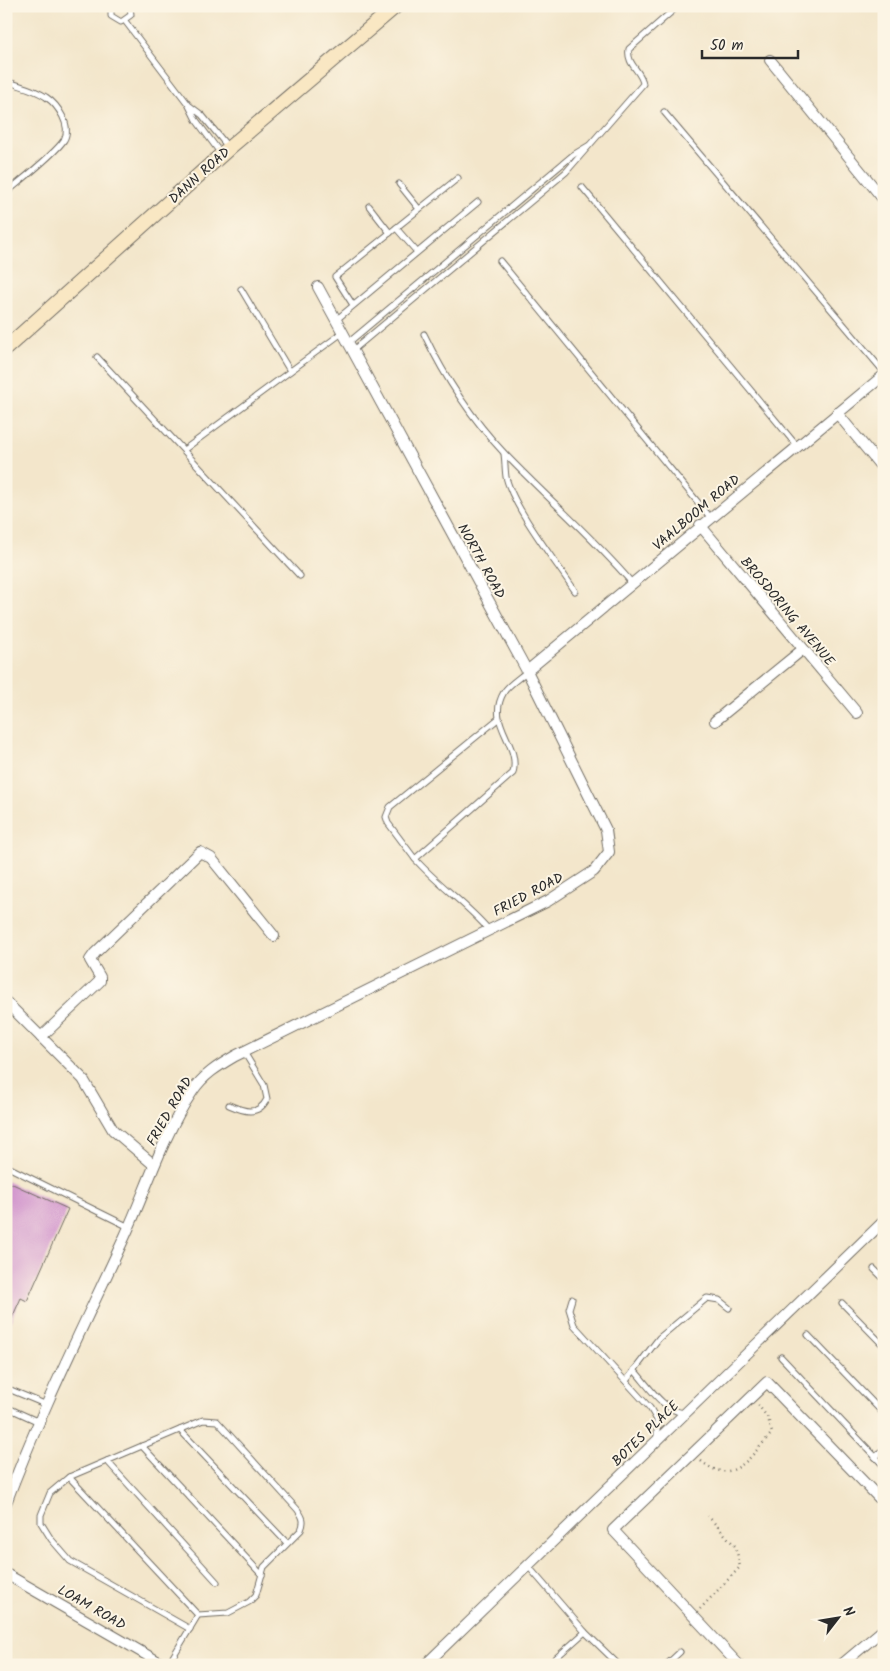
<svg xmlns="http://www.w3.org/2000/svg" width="890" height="1671" font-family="Kalam,sans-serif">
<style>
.building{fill:#d194cd}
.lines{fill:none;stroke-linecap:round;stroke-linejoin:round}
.lane-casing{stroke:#716c63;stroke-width:7}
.street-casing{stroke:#716c63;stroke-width:12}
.secondary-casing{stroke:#716c63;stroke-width:16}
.path{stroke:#716c63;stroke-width:2.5;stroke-dasharray:1 4;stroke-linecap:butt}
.lane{stroke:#fff;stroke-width:5}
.street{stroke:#fff;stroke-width:10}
.secondary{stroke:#f9e7c3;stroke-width:14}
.labels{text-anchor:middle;stroke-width:4;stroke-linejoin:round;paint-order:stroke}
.street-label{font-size:14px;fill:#2b2b2b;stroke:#fcf5e5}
</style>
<rect width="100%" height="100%" fill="#fcf5e5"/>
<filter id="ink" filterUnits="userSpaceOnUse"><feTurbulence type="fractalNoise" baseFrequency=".02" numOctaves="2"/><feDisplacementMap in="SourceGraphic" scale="10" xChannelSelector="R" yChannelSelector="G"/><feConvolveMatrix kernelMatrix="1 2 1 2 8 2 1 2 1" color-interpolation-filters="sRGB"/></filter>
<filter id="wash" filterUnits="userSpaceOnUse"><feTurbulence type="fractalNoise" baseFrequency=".0096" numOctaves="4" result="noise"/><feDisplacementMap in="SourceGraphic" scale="20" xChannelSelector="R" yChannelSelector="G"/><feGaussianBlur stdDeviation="1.12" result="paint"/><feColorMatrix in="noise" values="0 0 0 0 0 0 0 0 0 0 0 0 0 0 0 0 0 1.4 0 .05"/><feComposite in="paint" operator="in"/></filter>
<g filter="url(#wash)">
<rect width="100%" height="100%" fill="#f3e6cb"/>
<g id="blocks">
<!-- building -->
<path class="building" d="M 6,1181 L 68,1209 L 27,1301 L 21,1298 L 6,1331 Z"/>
</g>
</g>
<g filter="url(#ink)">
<use href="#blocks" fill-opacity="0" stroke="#716c63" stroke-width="1"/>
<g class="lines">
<!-- lane casing -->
<g class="lane-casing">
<g id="lane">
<path d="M 111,6 L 111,16 L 121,22 L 131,15 L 130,6"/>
<path d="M 125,21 L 188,104 L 196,120 L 221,154"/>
<path d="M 6,81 C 19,86 35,89 46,97 C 58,105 72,126 64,140 C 55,154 20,181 6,193"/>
<path d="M 190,106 L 202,115 L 228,147"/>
<path d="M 664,112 L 884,372"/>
<path d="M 399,184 L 419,209"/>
<path d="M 582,187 L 797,446"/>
<path d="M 369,206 L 390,233"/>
<path d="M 396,228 L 417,252"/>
<path d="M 500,261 L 710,517"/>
<path d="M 241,289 L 290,371"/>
<path d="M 353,305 L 335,277 L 458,178"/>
<path d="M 336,320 L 478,202"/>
<path d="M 424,334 C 445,378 472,419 505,454 C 547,498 593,537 632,583"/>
<path d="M 348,343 L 573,155 L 588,146"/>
<path d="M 352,351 L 566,172 L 643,84 C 642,71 626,65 629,49 L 678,6"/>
<path d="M 97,357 L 300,576"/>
<path d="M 185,449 L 342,333"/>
<path d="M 504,454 C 505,461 505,470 506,477 C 514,509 556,562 575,591"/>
<path d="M 415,859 L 388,823 L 386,817 L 390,807 L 498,719"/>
<path d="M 489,930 C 467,904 438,885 415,859 L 513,773 C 521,743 485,724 504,692 C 509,684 520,678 527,671"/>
<path d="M 229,1105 C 243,1111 258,1117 267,1099 L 264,1085 L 244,1052"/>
<path d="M 6,1166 L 129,1227"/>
<path d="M 874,1269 L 884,1279"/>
<path d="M 572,1299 L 569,1309 L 574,1325 L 650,1408 L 657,1420 L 657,1440"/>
<path d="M 842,1303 L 884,1346"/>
<path d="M 808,1335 L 884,1414"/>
<path d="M 781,1357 L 884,1466"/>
<path d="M 634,1370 C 648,1385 663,1411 684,1413"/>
<path d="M 626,1381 L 659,1338 L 707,1298 L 719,1300 L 729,1308"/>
<path d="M 6,1388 L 47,1405"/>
<path d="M 6,1407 L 39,1422"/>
<path d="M 180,1430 L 287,1543"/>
<path d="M 142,1446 L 262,1575"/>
<path d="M 875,1457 L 884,1450"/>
<path d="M 107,1461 L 217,1582"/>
<path d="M 69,1477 L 198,1615"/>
<path d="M 528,1566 L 585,1632 L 619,1665"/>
<path d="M 190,1629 L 70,1561 L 51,1539 L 41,1523 L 41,1515 L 50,1493 L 69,1477 L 203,1420 L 217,1421 L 297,1509 C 303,1517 305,1521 301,1530 L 264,1567 L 256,1595 L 249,1602 L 228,1613 L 198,1615"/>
<path d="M 168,1665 L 198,1615"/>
<path d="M 548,1665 L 585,1632"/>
<path d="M 666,1665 L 680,1652"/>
</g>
</g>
<!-- street casing -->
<g class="street-casing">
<g id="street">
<path d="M 770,60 L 884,200"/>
<path d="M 837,413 L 884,470"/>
<path d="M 700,525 L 857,713"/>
<path d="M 527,671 L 884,375"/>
<path d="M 715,721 L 802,650"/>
<path d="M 6,1002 L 83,1079 L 113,1130 L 154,1165"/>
<path d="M 41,1037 L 100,981 L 100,977 L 90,960 L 95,953 L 200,852 L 211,858 L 274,936"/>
<path d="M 6,1503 C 40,1412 84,1325 125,1236 C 147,1188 162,1137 192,1092 C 203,1075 218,1066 235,1056 L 548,901 L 594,871 L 609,852 L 606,830 L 527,671 L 318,287"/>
<path d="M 6,1574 L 164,1665"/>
<path d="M 425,1665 L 884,1221"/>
<path d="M 739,1665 L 613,1530 L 767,1382 L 884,1503"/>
<path d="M 841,1665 L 884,1629"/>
</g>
</g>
<!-- secondary casing -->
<g class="secondary-casing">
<path id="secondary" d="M 6,348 L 229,148 L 396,6"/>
</g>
<!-- path -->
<g class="path">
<path d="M 701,1461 C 734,1488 750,1456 772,1433 L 768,1418 L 758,1405"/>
<path d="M 700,1609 L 740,1567 L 736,1547 L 708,1516"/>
</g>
<!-- lane -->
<use href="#lane" class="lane"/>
<!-- street -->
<use href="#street" class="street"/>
<!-- secondary -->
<use href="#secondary" class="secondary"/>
</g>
</g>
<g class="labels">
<!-- street labels -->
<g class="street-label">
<text transform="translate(199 175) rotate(-42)" y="5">DANN ROAD</text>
<text transform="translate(696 512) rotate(-40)" y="5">VAALBOOM ROAD</text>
<text transform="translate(482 561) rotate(61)" y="5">NORTH ROAD</text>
<text transform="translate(788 611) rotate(50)" y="5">BROSDORING AVENUE</text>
<text transform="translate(528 894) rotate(-28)" y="5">FRIED ROAD</text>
<text transform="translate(169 1111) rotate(-60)" y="5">FRIED ROAD</text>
<text transform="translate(645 1433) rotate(-44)" y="5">BOTES PLACE</text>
<text transform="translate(92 1607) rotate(30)" y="5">LOAM ROAD</text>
</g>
</g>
<!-- margin -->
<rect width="890" height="1671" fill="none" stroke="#fcf5e5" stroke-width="25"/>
<!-- north arrow -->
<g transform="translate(838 1618) rotate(59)" stroke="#fcf5e5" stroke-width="4" paint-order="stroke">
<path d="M0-4L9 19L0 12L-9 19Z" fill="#2b2b2b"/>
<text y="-8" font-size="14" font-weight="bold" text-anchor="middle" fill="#2b2b2b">N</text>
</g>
<!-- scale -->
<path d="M702 50v8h96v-8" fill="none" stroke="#2b2b2b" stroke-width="2.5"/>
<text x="710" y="50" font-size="15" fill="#2b2b2b" stroke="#fcf5e5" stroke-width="4" paint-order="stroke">50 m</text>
</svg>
